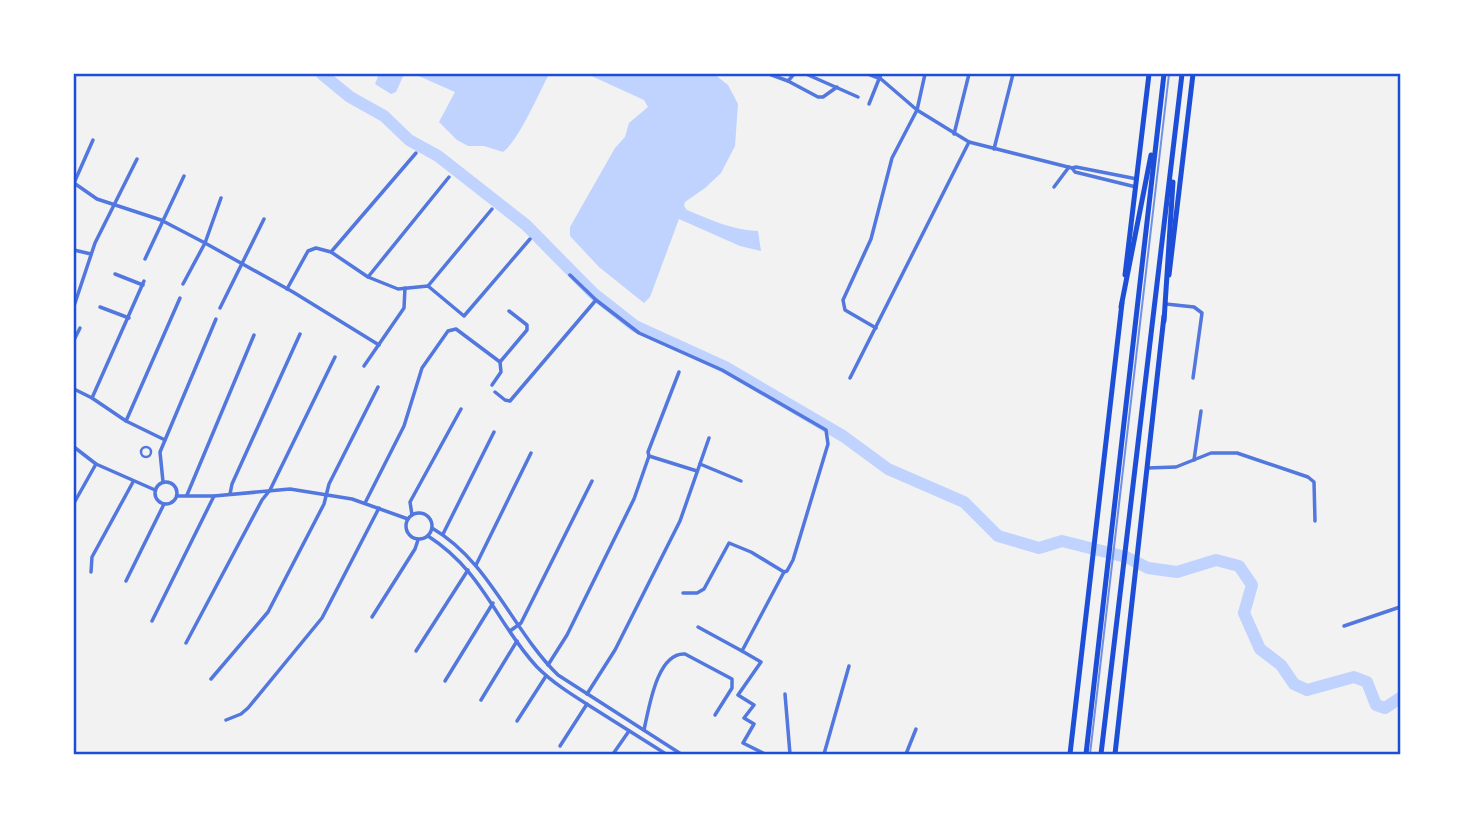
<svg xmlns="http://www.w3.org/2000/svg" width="1474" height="828" font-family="'Public Sans',sans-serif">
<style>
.water{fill:#bfd3fe}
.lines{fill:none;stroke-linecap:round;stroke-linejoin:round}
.river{stroke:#bfd3fe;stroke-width:12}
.pedestrian{stroke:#5277de;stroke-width:2.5}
.minor{stroke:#5277de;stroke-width:3.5}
.secondary{stroke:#1d4ed8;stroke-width:5}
.primary{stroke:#1d4ed8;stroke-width:5}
.rail{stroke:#7290e2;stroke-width:2}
.neatline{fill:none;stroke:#1d4ed8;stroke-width:2.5}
</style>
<rect width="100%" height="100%" fill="#f2f2f2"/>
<!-- water -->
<g class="water">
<path d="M 379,74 L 404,74 L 396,92 L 391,94 L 375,84 Z"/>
<path d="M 414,74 L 549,74 C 539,93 519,140 503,152 L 484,146 L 468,146 L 457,140 L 439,122 L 455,92 Z"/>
<path d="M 587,74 L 714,74 L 728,85 L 738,104 L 735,146 L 721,173 L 705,188 L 685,202 L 684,206 L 687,210 C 711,220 732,230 758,231 L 761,251 L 740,246 L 679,219 L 650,297 L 644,303 L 599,267 L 570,236 L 570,227 L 615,148 L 625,137 L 629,123 L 648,107 L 644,100 Z"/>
</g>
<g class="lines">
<!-- river -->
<path class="river" d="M 322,74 L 350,97 L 384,116 L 409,140 L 438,156 L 526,225 L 593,293 L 635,326 L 725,367 L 843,436 L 888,469 L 964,502 L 998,536 L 1039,548 L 1062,541 L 1126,557 L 1148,568 L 1177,572 L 1216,560 L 1239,566 L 1252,585 L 1244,613 L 1260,649 L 1281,665 L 1294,684 L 1307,690 L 1354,677 L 1367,682 L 1376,705 L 1385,708 L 1400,698"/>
<!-- pedestrian -->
<circle class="pedestrian" cx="146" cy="452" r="5"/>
<!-- minor -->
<g class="minor">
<path d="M 769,74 L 788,81 L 794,74"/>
<path d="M 806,74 L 858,97"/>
<path d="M 868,74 L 881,79 L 917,110 L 969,142 L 1072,168"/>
<path d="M 788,81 L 818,97 L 823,97 L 837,87"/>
<path d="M 869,104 L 881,74"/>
<path d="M 954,134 L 969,74"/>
<path d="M 994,149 L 1013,74"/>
<path d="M 74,183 L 97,199 L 161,220 L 205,243 L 293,292 L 379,345"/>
<path d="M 74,183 L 93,140"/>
<path d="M 1054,187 L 1069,167"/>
<path d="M 1136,187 L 1075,172 L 1072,168 L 1076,167 L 1137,179"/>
<path d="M 74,250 L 91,254"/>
<path d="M 331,252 L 416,153"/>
<path d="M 145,259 L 184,176"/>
<path d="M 115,274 L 143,285"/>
<path d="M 570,275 L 596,300 L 639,333 L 722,370 L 826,430 L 828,444 L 793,560 L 787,571 L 784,572 L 751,552 L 729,543 L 704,589 L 697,593 L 683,593"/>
<path d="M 368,277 L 449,177"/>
<path d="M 183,284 L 205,243 L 221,198"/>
<path d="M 428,286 L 492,209"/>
<path d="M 287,289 L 308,251 L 316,248 L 331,252 L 368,277 L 398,289 L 428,286 L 464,316 L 530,239"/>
<path d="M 1166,304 L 1194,307 L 1202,313 L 1193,378"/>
<path d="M 74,306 L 95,243 L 137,159"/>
<path d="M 100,307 L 129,318"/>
<path d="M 220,308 L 264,219"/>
<path d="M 876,328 L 845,310 L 843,300 L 871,239 L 892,158 L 917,110 L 925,74"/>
<path d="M 74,340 L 80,328"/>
<path d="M 500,362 L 527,330 L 527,325 L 509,311"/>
<path d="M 364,366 L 404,308 L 405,288"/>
<path d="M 679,372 L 648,452 L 649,456 L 697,471"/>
<path d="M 850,378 L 969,142"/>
<path d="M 74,389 L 92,398 L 126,421 L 165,440"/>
<path d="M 495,392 L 505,400 L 510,401 L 596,300"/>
<path d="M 92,398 L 144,281"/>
<path d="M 126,421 L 180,298"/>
<path d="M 74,447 L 96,464 L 155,490"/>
<path d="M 1194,460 L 1201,411"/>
<path d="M 700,464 L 741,481"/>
<path d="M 1147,468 L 1176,467 L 1211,453 L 1237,453 L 1308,477 L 1314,482 L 1315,521"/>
<circle cx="166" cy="493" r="11"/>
<path d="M 163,482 L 160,452 L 216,319"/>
<path d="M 230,494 L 232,484 L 300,334"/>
<path d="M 187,495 L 254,335"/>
<path d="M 177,496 L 214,496 L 290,489 L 352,499 L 408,519"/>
<path d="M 74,503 L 96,464"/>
<path d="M 365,503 L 404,426 L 422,368 L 448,331 L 456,329 L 500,362 L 501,372 L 492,385"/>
<circle cx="419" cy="526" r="13"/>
<path d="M 412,515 L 410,502 L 461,409"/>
<path d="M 432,528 C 490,562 512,630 558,675 L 681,754"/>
<path d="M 443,534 L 494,432"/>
<path d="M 428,536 C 484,572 496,623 537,667 C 554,684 574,696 593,708 C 618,724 642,739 666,754"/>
<path d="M 476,565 L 531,453"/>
<path d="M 91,572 L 92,557 L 133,482"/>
<path d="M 126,581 L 164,504"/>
<path d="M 372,617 L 415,549 L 418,540"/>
<path d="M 152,621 L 214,496"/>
<path d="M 1344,626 L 1400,607"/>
<path d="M 698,627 L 742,651"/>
<path d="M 510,631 L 521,623 L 592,481"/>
<path d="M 186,643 L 262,500 L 270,490 L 335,357"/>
<path d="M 416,651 L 468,570"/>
<path d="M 548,665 L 567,635 L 634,499 L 649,456"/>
<path d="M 211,679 L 268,612 L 324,504 L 329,484 L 378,387"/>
<path d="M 445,681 L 493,603"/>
<path d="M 587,694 L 615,650 L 680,521 L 709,438"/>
<path d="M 785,694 L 790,754"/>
<path d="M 481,700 L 517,641"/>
<path d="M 226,720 L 241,714 L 248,708 L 322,618 L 379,508"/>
<path d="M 517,721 L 546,676"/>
<path d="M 644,730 C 649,708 657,652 685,654 L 732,679 L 732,688 L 715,715"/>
<path d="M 560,746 L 587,704"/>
<path d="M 613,754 L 629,731"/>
<path d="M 765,754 L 743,743 L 754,724 L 744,718 L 754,705 L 738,695 L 761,662 L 742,651 L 784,572"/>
<path d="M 824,754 L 849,666"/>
<path d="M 906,754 L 916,729"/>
</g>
<!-- secondary -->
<g class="secondary">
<path d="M 1125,275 L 1149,74"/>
<path d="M 1169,275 L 1193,74"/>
<path d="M 1070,754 L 1122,303"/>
<path d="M 1115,754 L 1164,316"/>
</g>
<!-- primary -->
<g class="primary">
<path d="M 1121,307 L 1151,155"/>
<path d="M 1164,321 L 1173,182"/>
<path d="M 1086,754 L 1164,74"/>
<path d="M 1101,754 L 1182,74"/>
</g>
<!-- rail -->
<path class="rail" d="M 1090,754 L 1169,74"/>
</g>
<!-- border -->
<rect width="1474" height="828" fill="none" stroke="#ffffff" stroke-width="150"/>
<rect x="75" y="75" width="1324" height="678" class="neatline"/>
</svg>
